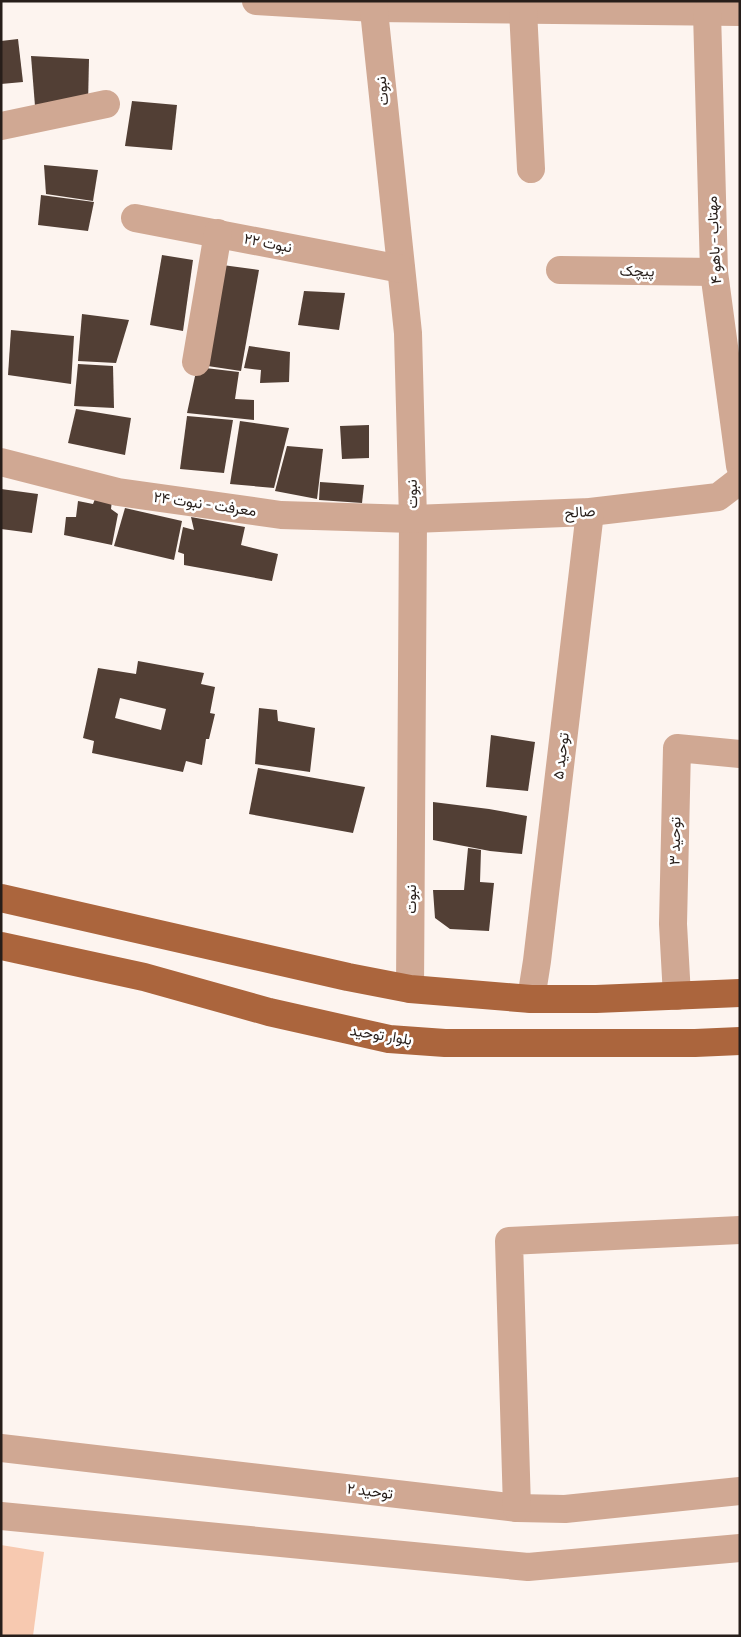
<svg xmlns="http://www.w3.org/2000/svg" width="741" height="1637" font-family="Karla,Vazirmatn,sans-serif">
<style>
.green{fill:#f7c9b0}
.building{fill:#523f35;fill-rule:evenodd}
.lines{fill:none;stroke-linecap:round;stroke-linejoin:round}
.minor{stroke:#d0a893;stroke-width:28}
.major{stroke:#ab653d;stroke-width:28}
.labels{text-anchor:middle;stroke-width:5;stroke-linejoin:round;paint-order:stroke}
.street-label{font-size:15px;fill:#271e1a;stroke:#fff}
</style>
<rect width="100%" height="100%" fill="#fdf4ef"/>
<!-- green -->
<path class="green" d="M 1,1545 L 44,1552 L 33,1636 L 1,1636 Z"/>
<!-- building -->
<g class="building">
<path d="M 18,39 L 23,82 L 1,84 L 1,41 Z"/>
<path d="M 31,56 L 89,59 L 88,104 L 35,106 Z"/>
<path d="M 132,101 L 177,105 L 172,150 L 125,146 Z"/>
<path d="M 44,165 L 98,170 L 93,201 L 46,194 Z"/>
<path d="M 41,195 L 94,202 L 88,231 L 38,225 Z"/>
<path d="M 162,255 L 193,260 L 183,331 L 150,325 Z"/>
<path d="M 215,264 L 259,270 L 241,371 L 201,365 Z"/>
<path d="M 304,291 L 345,293 L 339,330 L 298,325 Z"/>
<path d="M 82,314 L 129,320 L 116,363 L 78,361 Z"/>
<path d="M 11,330 L 74,336 L 71,384 L 8,375 Z"/>
<path d="M 249,346 L 290,352 L 289,382 L 260,383 L 261,370 L 244,368 Z"/>
<path d="M 78,364 L 113,366 L 114,408 L 74,406 Z"/>
<path d="M 197,367 L 239,372 L 235,399 L 254,400 L 254,420 L 187,413 Z"/>
<path d="M 76,409 L 131,418 L 125,455 L 68,443 Z"/>
<path d="M 187,416 L 233,420 L 224,473 L 180,469 Z"/>
<path d="M 240,421 L 289,428 L 274,488 L 230,484 Z"/>
<path d="M 369,425 L 369,458 L 342,459 L 340,426 Z"/>
<path d="M 287,446 L 323,449 L 317,499 L 275,491 Z"/>
<path d="M 320,482 L 364,485 L 362,503 L 319,500 Z"/>
<path d="M 1,489 L 38,494 L 32,533 L 1,529 Z"/>
<path d="M 95,499 L 112,500 L 111,509 L 118,514 L 112,545 L 64,535 L 66,517 L 76,517 L 78,501 L 93,504 Z"/>
<path d="M 125,508 L 182,521 L 174,560 L 114,546 Z"/>
<path d="M 191,517 L 245,527 L 241,545 L 278,554 L 272,581 L 184,565 L 184,554 L 178,552 L 183,527 L 194,530 Z"/>
<path d="M 138,661 L 204,673 L 201,684 L 215,687 L 210,713 L 215,714 L 209,739 L 206,739 L 202,765 L 186,761 L 183,772 L 92,753 L 94,741 L 83,738 L 98,668 L 136,674 ZM 120,698 L 166,709 L 161,730 L 115,718 Z"/>
<path d="M 259,708 L 277,710 L 278,721 L 315,728 L 310,772 L 255,764 Z"/>
<path d="M 491,735 L 535,742 L 528,791 L 486,787 Z"/>
<path d="M 258,768 L 365,787 L 353,833 L 249,814 Z"/>
<path d="M 433,802 L 489,809 L 527,816 L 522,854 L 490,851 L 433,840 Z"/>
<path d="M 468,848 L 481,850 L 480,882 L 494,883 L 489,931 L 450,929 L 435,918 L 433,890 L 464,890 Z"/>
</g>
<g class="lines">
<!-- minor -->
<g class="minor">
<path d="M 256,1 L 374,8 L 740,12"/>
<path d="M 373,1 L 408,333 L 413,519 L 410,989"/>
<path d="M 523,10 L 531,169"/>
<path d="M 707,12 L 714,272 L 740,466"/>
<path d="M 1,126 L 106,104"/>
<path d="M 135,218 L 401,269"/>
<path d="M 560,270 L 714,272"/>
<path d="M 196,362 L 218,233"/>
<path d="M 1,462 L 118,492 L 281,515 L 413,519 L 590,512 L 718,497 L 740,480"/>
<path d="M 677,996 L 673,924 L 677,748 L 740,754"/>
<path d="M 531,999 L 537,961 L 590,512"/>
<path d="M 1,1448 L 517,1508 L 565,1509 L 740,1491"/>
<path d="M 517,1508 L 509,1241 L 740,1230"/>
<path d="M 1,1516 L 528,1567 L 740,1548"/>
</g>
<!-- major -->
<g class="major">
<path d="M 1,898 L 348,977 L 410,989 L 531,999 L 596,999 L 740,993"/>
<path d="M 1,946 L 144,977 L 269,1012 L 389,1039 L 445,1043 L 695,1043 L 740,1041"/>
</g>
</g>
<g class="labels">
<!-- street labels -->
<g class="street-label">
<text transform="translate(382 91) rotate(-96)" y="5">نبوت</text>
<text transform="translate(714 240) rotate(-93)" y="5">مهتاب - باهو ۴</text>
<text transform="translate(268 243) rotate(11)" y="5">نبوت ۲۲</text>
<text transform="translate(637 271) rotate(1)" y="5">پیچک</text>
<text transform="translate(412 494) rotate(-91)" y="5">نبوت</text>
<text transform="translate(205 504) rotate(8)" y="5">معرفت - نبوت ۲۴</text>
<text transform="translate(580 512) rotate(-4)" y="5">صالح</text>
<text transform="translate(561 756) rotate(-83)" y="5">توحید ۵</text>
<text transform="translate(675 841) rotate(-89)" y="5">توحید ۳</text>
<text transform="translate(411 899) rotate(-90)" y="5">نبوت</text>
<text transform="translate(381 1035) rotate(9)" y="5">بلوار توحید</text>
<text transform="translate(370 1491) rotate(7)" y="5">توحید ۲</text>
</g>
</g>
<!-- border -->
<rect width="741" height="1637" fill="none" stroke="#271e1a" stroke-width="5"/>
</svg>
